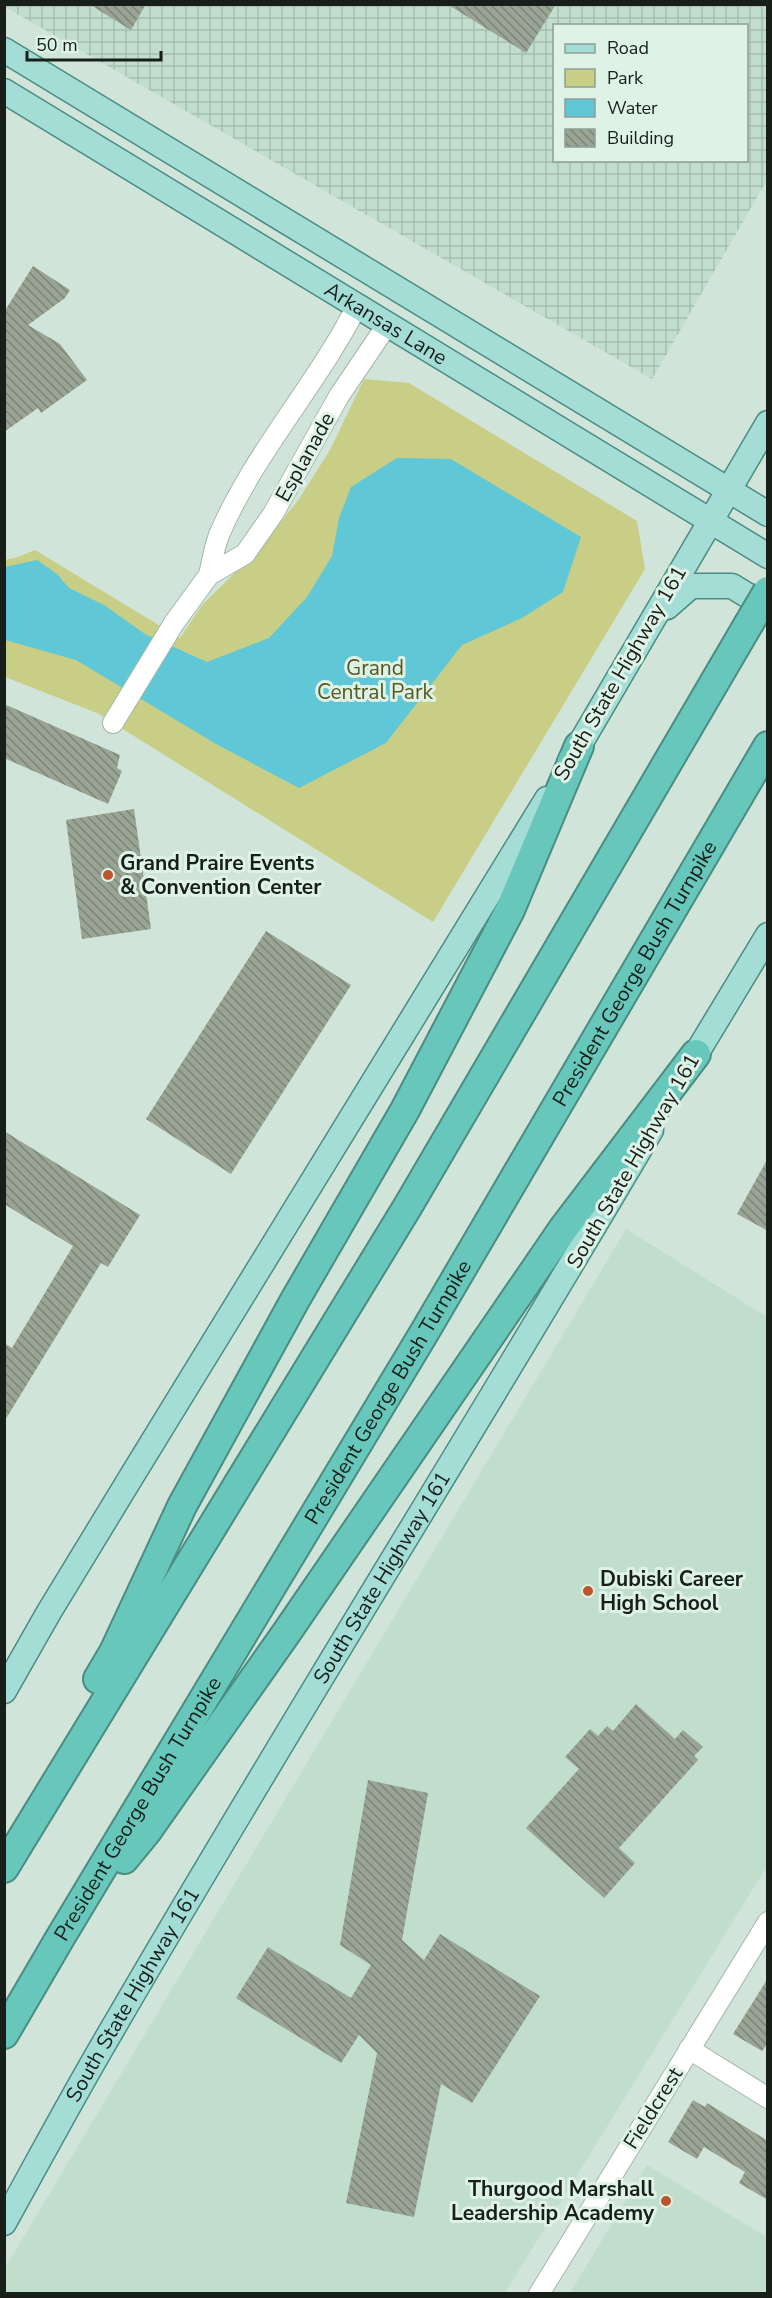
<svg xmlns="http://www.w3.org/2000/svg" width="772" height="2298" font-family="'Nunito Sans',sans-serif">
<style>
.built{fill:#c1ddcc}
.industrial{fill:url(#industrial-grid);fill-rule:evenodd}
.park{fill:#c8ce86}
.water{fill:#5fc7d6}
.building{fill:url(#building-back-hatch)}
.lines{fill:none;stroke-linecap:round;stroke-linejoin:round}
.minor-casing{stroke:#a3b7ab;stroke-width:22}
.major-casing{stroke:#4b8c82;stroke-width:27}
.highway-casing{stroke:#4b8c82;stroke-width:32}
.minor{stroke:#fff;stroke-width:20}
.major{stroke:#a3ddd6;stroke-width:24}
.highway{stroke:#66c7ba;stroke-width:28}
.highway-bridge-casing{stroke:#4b8c82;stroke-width:32;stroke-linecap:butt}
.highway-bridge{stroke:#66c7ba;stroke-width:28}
.poi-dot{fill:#bc552b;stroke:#def2e6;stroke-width:2}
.labels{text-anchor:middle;stroke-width:6;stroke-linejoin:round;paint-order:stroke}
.street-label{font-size:21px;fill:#181f1b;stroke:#def2e6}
.park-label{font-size:21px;fill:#555821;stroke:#def2e6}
.poi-label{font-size:21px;font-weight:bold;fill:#181f1b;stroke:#def2e6;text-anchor:start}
</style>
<defs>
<pattern id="industrial-grid" width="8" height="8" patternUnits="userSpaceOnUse" patternTransform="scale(1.5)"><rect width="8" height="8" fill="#c1ddcc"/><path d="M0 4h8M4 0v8" fill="none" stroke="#a5bdaf"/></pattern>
<pattern id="building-back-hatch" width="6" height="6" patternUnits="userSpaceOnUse" patternTransform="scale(1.5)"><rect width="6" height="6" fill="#99a494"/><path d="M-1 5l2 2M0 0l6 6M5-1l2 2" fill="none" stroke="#7c8578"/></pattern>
</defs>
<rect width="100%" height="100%" fill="#d1e4d9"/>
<!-- built -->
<g class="built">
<path d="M 626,1229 L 767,1317 L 767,1866 L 505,2293 L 5,2294 L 5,2268 Z"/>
<path d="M 647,2165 L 767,2237 L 767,2293 L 570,2293 Z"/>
</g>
<!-- industrial -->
<path class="industrial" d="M 5,4 L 767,5 L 767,180 L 652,379 L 5,7 ZM 554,26 L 746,26 L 746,160 L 554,160 Z"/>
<!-- park -->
<path class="park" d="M 364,379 L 409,383 L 637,521 L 645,569 L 433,922 L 97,713 L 5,677 L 5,560 L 18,557 L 35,550 L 180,638 L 202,605 L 253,555 L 297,502 L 330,450 Z"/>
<!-- water -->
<path class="water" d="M 397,458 L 451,459 L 581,537 L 563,592 L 522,618 L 462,645 L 386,743 L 299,788 L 216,744 L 76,660 L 5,640 L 5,567 L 37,560 L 57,574 L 69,588 L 104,605 L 145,634 L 207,662 L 269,638 L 307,597 L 332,556 L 339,518 L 351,487 Z"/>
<!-- building -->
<g class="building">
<path d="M 89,4 L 146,4 L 131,30 Z"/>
<path d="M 447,4 L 556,4 L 526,53 Z"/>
<path d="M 33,266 L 70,290 L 65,298 L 28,325 L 60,344 L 87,380 L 41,413 L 38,408 L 4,432 L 4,312 Z"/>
<path d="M 4,704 L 120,755 L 117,768 L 122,771 L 108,804 L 4,758 Z"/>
<path d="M 134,809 L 151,929 L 82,939 L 66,820 Z"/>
<path d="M 266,931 L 351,985 L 231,1174 L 146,1119 Z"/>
<path d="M 4,1131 L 140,1215 L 108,1267 L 101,1263 L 4,1422 L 4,1343 L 12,1348 L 73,1246 L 4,1204 Z"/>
<path d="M 768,1158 L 768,1231 L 737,1214 Z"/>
<path d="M 636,1704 L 675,1739 L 683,1730 L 703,1747 L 694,1756 L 698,1760 L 619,1848 L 635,1863 L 604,1898 L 526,1828 L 579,1769 L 565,1757 L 590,1729 L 598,1736 L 607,1726 L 613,1731 Z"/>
<path d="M 368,1780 L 428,1793 L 402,1940 L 424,1960 L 440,1934 L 540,1996 L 472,2103 L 441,2084 L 414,2217 L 346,2203 L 377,2053 L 359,2035 L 341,2063 L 236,1998 L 268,1947 L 351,1998 L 371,1965 L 340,1945 Z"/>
<path d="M 768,1978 L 768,2043 L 762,2051 L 733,2034 Z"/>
<path d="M 693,2100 L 705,2107 L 707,2103 L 768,2141 L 768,2200 L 739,2183 L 745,2172 L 704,2147 L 697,2159 L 668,2142 Z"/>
</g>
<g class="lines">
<!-- minor casing -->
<g class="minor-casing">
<g id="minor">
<path d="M 209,575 C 212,562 214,548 219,535 C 254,453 316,386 357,306"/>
<path d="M 113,723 L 174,623 L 209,575 L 245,554 L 273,514 L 339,396 L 387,325"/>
<path d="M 689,2049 L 768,2098"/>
<path d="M 539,2294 L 768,1922"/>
</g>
</g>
<!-- major casing -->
<g class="major-casing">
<g id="major">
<path d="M 4,50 L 768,514"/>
<path id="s1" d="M 4,91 L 768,556"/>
<path d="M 667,607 L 691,586 L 732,586 L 768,608"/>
<path d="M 570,761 L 768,423"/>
<path d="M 687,1069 L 768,935"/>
<path d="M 4,1691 L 49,1612 L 133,1474 L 547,799"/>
<path id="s2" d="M 4,2223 C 40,2158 75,2092 113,2028 C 288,1726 474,1431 651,1130"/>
</g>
</g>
<!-- highway casing -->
<g class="highway-casing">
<g id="highway">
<path d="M 98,1679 L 114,1652 L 182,1506 L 295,1300 L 405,1110 L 510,910 L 579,746"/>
<path d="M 124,1859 L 147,1831 L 287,1632 L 563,1229 L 696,1054"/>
<path d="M 4,1868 L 408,1206 L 748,625"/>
<path id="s3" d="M 4,2034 L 60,1938 L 424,1333 L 768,746"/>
</g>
</g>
<!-- minor -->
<use href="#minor" class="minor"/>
<!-- major -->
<use href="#major" class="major"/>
<!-- highway -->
<use href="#highway" class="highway"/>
<!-- highway-bridge casing -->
<g class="highway-bridge-casing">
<path id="highway-bridge" d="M 748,625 L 768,591"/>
</g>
<!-- highway-bridge -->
<use href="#highway-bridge" class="highway-bridge"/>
</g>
<!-- markers -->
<g class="poi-dot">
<circle cx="108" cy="875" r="6"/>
<circle cx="588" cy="1591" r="6"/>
<circle cx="666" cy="2201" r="6"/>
</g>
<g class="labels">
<!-- street labels -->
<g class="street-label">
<text dy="7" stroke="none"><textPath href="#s1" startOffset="447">Arkansas Lane</textPath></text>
<text transform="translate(305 457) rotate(-61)" y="7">Esplanade</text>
<text transform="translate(620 673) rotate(-60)" y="7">South State Highway 161</text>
<text dy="7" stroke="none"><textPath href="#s3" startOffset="1234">President George Bush Turnpike</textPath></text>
<text transform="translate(633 1161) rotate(-60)" y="7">South State Highway 161</text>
<text dy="7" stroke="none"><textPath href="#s3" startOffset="748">President George Bush Turnpike</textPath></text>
<text dy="7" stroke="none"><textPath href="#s2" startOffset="748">South State Highway 161</textPath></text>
<text dy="7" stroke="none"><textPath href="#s3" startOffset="262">President George Bush Turnpike</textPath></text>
<text dy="7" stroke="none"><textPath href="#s2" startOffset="262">South State Highway 161</textPath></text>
<text transform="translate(653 2108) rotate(-58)" y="7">Fieldcrest</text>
</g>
<!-- park labels -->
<g class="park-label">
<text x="375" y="675">Grand<tspan x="375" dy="24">Central Park</tspan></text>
</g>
<!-- poi labels -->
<g class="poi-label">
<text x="120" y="870">Grand Praire Events<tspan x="120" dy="24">&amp; Convention Center</tspan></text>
<text x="600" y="1586">Dubiski Career<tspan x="600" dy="24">High School</tspan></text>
<text x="654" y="2196" text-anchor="end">Thurgood Marshall<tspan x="654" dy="24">Leadership Academy</tspan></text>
</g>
</g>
<!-- border -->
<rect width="772" height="2298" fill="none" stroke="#181f1b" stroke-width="12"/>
<!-- legend -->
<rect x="553" y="24" width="195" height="138" fill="#def2e6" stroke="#8f9e95" stroke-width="1.5"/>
<rect x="565" y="44" width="30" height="9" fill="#a3ddd6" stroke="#8f9e95" stroke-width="1.5"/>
<text x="607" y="54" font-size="18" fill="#181f1b">Road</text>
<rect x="565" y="69" width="30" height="18" fill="#c8ce86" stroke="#8f9e95" stroke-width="1.5"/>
<text x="607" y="84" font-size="18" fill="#181f1b">Park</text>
<rect x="565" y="99" width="30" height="18" fill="#5fc7d6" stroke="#8f9e95" stroke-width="1.5"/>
<text x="607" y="114" font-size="18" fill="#181f1b">Water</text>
<rect x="565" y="129" width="30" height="18" fill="url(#building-back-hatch)" stroke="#8f9e95" stroke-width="1.5"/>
<text x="607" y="144" font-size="18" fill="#181f1b">Building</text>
<!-- scale -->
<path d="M27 51v9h134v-9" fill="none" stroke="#181f1b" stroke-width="3"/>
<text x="36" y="51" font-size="18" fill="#181f1b" stroke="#def2e6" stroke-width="4.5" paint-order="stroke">50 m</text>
</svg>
